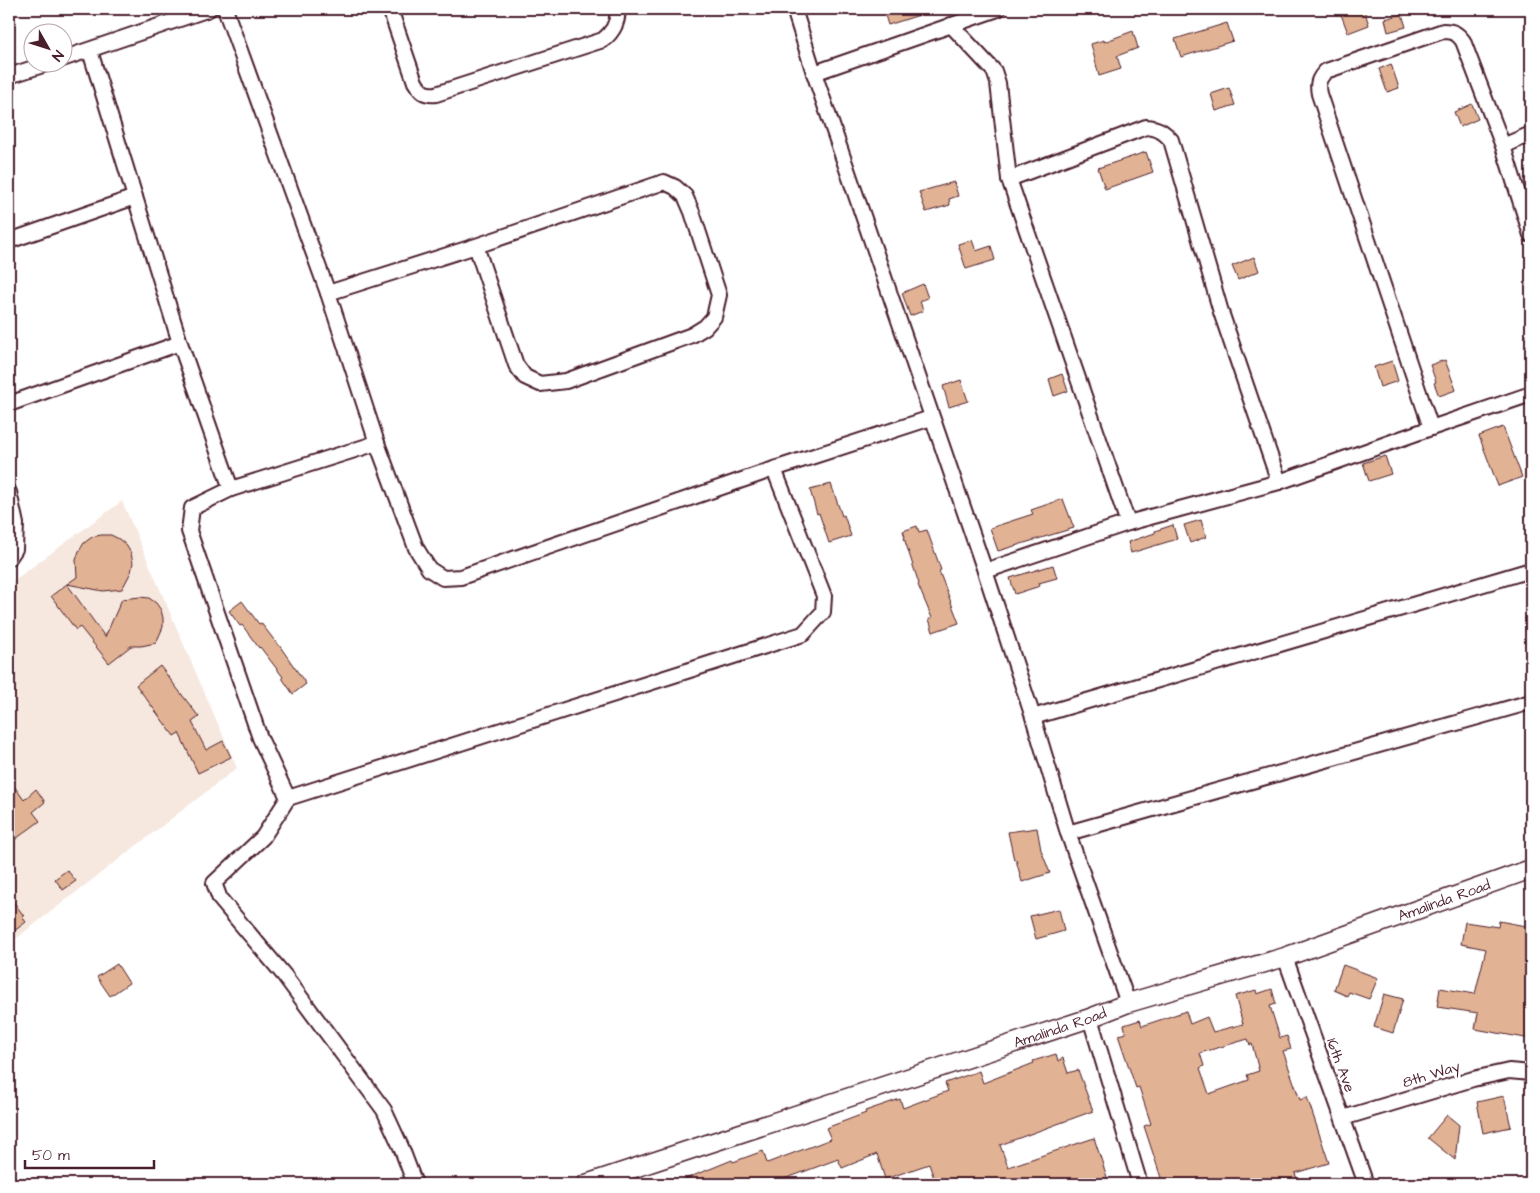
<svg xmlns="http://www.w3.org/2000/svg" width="1540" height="1193" font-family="'Architects Daughter',sans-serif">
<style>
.built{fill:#f6e8df}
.building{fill:#e2b294;stroke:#4a1f2b;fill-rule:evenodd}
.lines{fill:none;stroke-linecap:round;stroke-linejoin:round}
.minor-casing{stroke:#4a1f2b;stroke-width:18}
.tertiary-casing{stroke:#4a1f2b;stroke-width:21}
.minor{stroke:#fff;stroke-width:14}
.tertiary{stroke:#fff;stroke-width:18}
.labels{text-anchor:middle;stroke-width:5;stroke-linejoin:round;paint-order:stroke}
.street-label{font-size:15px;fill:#4a1f2b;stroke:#fff}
</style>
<rect width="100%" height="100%" fill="#fff"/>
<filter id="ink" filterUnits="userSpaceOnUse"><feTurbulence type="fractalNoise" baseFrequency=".02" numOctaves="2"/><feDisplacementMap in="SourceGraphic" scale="10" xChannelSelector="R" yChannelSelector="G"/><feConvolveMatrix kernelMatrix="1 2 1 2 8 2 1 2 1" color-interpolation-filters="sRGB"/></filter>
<g filter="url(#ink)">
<!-- built -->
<path class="built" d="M 122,501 L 237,768 L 9,944 L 9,584 Z"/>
<!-- building -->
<g class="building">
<path d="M 883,9 L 929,9 L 929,12 L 888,25 Z"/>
<path d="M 1339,9 L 1364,9 L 1369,25 L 1348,33 Z"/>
<path d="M 1402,14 L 1406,27 L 1388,32 L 1385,19 Z"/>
<path d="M 1227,23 L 1233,41 L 1181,57 L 1175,39 Z"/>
<path d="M 1133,31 L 1138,48 L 1117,56 L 1121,69 L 1099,76 L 1091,44 L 1104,40 L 1104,42 Z"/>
<path d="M 1391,64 L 1399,88 L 1387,92 L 1379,69 Z"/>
<path d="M 1229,88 L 1235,105 L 1216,111 L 1211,94 Z"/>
<path d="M 1472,104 L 1478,119 L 1460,127 L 1454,112 Z"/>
<path d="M 1146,152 L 1153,172 L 1105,189 L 1098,168 Z"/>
<path d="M 954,182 L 958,196 L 949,199 L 950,205 L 926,212 L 919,192 Z"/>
<path d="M 972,240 L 976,251 L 991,246 L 995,260 L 966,269 L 958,244 Z"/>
<path d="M 1254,257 L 1259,271 L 1238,280 L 1232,266 Z"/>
<path d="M 923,284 L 928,298 L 920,301 L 923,311 L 910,316 L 902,293 Z"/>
<path d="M 1445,360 L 1456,390 L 1439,396 L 1434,383 L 1436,382 L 1430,365 Z"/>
<path d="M 1392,361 L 1398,381 L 1380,387 L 1374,367 Z"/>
<path d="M 1062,374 L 1068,391 L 1054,396 L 1049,379 Z"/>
<path d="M 961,380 L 968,401 L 949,407 L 943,386 Z"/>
<path d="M 1503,427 L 1522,477 L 1498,486 L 1479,436 Z"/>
<path d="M 1385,456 L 1391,474 L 1369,481 L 1363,463 Z"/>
<path d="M 831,484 L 842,516 L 844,515 L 851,536 L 829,543 L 819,513 L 817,514 L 810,490 Z"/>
<path d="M 1063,499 L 1074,528 L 998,551 L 990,528 L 1033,514 L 1031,510 Z"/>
<path d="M 1201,520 L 1206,537 L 1190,543 L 1184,525 Z"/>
<path d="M 1173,525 L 1177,539 L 1131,553 L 1128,542 L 1155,533 L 1155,531 Z"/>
<path d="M 917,526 L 919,532 L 927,530 L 941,570 L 939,571 L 959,623 L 933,632 L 929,619 L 932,618 L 918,585 L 919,584 L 904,538 L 905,537 L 903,531 Z"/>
<path d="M 101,535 L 111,535 L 119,539 L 126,545 L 131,553 L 133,563 L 131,572 L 122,589 L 103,591 L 67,584 L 77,577 L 76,560 L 79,551 L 84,543 L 92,537 Z"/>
<path d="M 1053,565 L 1057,578 L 1039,583 L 1040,586 L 1015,594 L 1010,578 Z"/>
<path d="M 67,584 L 105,637 L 122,599 L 140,597 L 149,598 L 156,603 L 161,610 L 163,618 L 163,627 L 156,643 L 141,646 L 131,646 L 109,663 L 80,627 L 76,630 L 51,596 Z"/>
<path d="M 242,601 L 259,624 L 261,623 L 278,645 L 279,645 L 306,684 L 293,694 L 282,678 L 283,677 L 260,647 L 259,648 L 242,625 L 240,626 L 229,611 Z"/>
<path d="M 160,666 L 199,717 L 192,722 L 206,750 L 223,741 L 231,757 L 198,773 L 179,733 L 174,736 L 136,685 Z"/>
<path d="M 9,779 L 24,800 L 36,789 L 45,802 L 33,812 L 40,821 L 9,844 Z"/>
<path d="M 1037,828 L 1041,850 L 1050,873 L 1022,882 L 1016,860 L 1014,860 L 1008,832 Z"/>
<path d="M 67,870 L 76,881 L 63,890 L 55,879 Z"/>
<path d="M 9,896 L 24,916 L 23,918 L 26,922 L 9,935 Z"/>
<path d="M 1059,909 L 1064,931 L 1036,939 L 1030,916 Z"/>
<path d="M 1499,921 L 1531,927 L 1531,992 L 1527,1019 L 1531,1019 L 1531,1039 L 1475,1029 L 1478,1013 L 1437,1007 L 1440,988 L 1475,994 L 1486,949 L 1461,944 L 1465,922 L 1498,927 Z"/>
<path d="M 117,964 L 129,983 L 110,996 L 97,977 Z"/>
<path d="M 1343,965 L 1378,978 L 1369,999 L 1349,992 L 1347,996 L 1334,990 Z"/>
<path d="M 1272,989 L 1276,1004 L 1270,1006 L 1280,1038 L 1287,1036 L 1291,1049 L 1283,1051 L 1300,1100 L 1307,1097 L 1329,1163 L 1295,1173 L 1298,1182 L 1291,1184 L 1163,1184 L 1144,1126 L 1151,1124 L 1139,1087 L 1136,1088 L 1118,1035 L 1126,1033 L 1124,1025 L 1140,1020 L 1142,1026 L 1186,1011 L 1190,1024 L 1207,1017 L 1213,1032 L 1243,1024 L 1235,996 L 1256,990 L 1257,994 ZM 1248,1039 L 1250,1045 L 1252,1044 L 1259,1071 L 1247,1075 L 1249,1080 L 1209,1094 L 1200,1068 L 1204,1066 L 1200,1053 Z"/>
<path d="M 1384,994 L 1403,999 L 1393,1033 L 1374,1027 Z"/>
<path d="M 1056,1054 L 1058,1061 L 1063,1058 L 1068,1073 L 1078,1070 L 1093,1111 L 1000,1145 L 1008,1167 L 1094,1138 L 1108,1180 L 1097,1184 L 936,1184 L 929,1164 L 885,1179 L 877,1154 L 842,1168 L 838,1159 L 771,1184 L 673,1184 L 732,1160 L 733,1162 L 763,1151 L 767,1163 L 831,1139 L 826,1128 L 866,1113 L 865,1111 L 900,1099 L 903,1108 L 948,1091 L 945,1083 L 979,1071 L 983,1083 L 1034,1063 L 1033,1061 Z"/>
<path d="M 1504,1096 L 1511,1127 L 1483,1133 L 1477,1102 Z"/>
<path d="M 1447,1115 L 1459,1125 L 1455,1160 L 1428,1138 Z"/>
</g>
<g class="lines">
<!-- minor casing -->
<g class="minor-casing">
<g id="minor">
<path d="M 225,9 L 328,293 L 377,443 L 416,548 L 429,569 L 443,578 L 461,577 L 774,469 L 931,418"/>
<path d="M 390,9 L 415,82 C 421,92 424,95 436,94 L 603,40 C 613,32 619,21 617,9"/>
<path d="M 794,9 L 814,73 L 985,571 L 1033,717 L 1068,833 L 1128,1003"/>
<path d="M 951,25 L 994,71 L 998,83 L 1009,179 L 1128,523"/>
<path d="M 90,51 L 180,343 L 231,489"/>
<path d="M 62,59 L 209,9"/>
<path d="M 814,73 L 998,9"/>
<path d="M 9,76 L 52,62"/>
<path d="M 1503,146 L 1531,134"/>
<path d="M 1009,179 L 1146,127 C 1158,128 1163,131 1171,140 L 1221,312 L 1279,482"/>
<path d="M 9,241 L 135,197"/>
<path d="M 328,293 L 476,246 L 664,182 L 675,187 L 685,196 L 692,212 L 719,295 L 714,317 L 705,327 L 692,335 L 566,381 L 540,384 L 525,377 L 516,365 L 476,246"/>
<path d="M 9,404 L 180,343"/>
<path d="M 1431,428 L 1319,94 C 1317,84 1318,79 1326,71 L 1443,31 C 1453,31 1457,33 1463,41 L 1503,146 L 1531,235"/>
<path d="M 377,443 L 231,489 L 192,508 L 189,531 L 260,738 L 288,798 L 263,837 L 214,883 L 220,899 L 284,975 L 384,1110 L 401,1147 L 415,1184"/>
<path d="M 9,492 L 16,524 L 15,549 L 9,558"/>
<path d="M 985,571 L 1128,523 L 1279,482 L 1431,428 L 1531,394"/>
<path d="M 1033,717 L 1531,570"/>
<path d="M 288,798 L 803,634 L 823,612 L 824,596 L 774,469"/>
<path d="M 1068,833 L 1531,702"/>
<path d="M 1285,957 L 1366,1184"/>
<path d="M 1090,1018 L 1140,1184"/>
<path d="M 1343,1118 L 1473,1079 L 1509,1071 L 1531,1073"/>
</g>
</g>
<!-- tertiary casing -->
<g class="tertiary-casing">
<g id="tertiary">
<path id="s1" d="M 586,1184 L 1090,1018 L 1128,1003 L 1285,957 L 1531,869"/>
</g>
</g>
<!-- minor -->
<use href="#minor" class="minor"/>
<!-- tertiary -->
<use href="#tertiary" class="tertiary"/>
</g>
</g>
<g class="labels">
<!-- street labels -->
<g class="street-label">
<text dy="5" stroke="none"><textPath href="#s1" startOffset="904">Amalinda Road</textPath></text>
<text dy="5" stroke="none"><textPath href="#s1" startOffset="499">Amalinda Road</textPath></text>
<text transform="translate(1341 1065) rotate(70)" y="5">16th Ave</text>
<text transform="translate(1431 1074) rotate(-17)" y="5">8th Way</text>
</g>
</g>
<!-- margin -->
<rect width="1540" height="1193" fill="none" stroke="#fff" stroke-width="30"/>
<rect x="15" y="15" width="1510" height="1163" fill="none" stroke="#4a1f2b" stroke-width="2" filter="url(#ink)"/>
<!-- north arrow -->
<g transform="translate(48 48) rotate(129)"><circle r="24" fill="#ffffff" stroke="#b7a5aa"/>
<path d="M0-4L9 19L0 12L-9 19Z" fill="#4a1f2b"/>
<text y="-8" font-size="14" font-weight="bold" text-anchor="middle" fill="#4a1f2b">N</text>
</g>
<!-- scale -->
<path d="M25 1160v8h129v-8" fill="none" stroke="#4a1f2b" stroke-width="2.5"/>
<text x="32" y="1160" font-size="15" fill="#4a1f2b" stroke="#ffffff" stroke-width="4" paint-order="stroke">50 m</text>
</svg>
